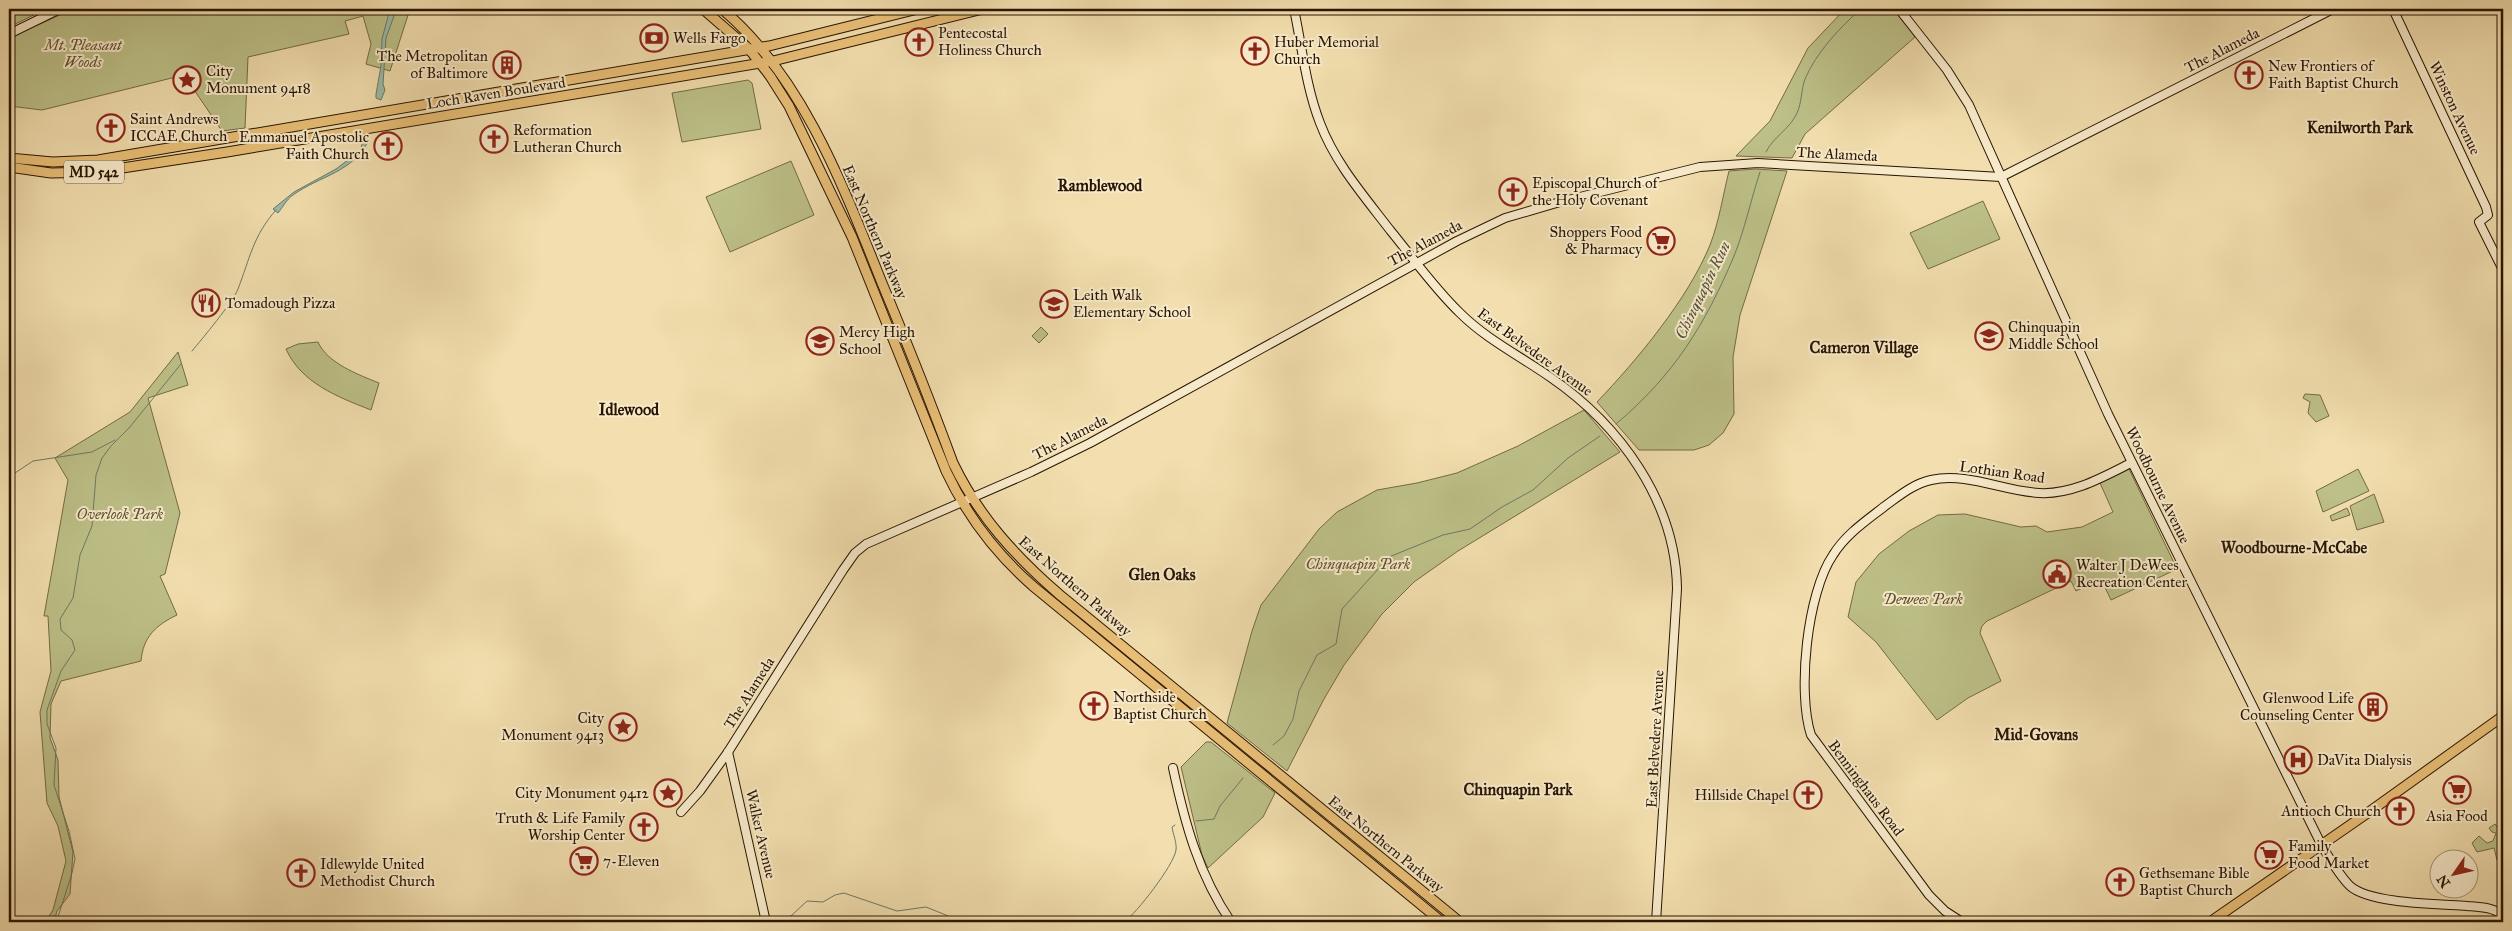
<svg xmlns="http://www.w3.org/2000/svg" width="2512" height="931" font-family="'IM FELL Great Primer',serif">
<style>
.green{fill:#bdc088;stroke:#736a44}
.water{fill:#9bbcaa;stroke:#6d7966}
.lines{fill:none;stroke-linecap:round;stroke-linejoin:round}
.stream{stroke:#6d7966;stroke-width:1}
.secondary-casing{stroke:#291501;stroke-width:10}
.primary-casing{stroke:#291501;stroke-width:11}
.secondary{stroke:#f7eaca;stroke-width:8}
.primary{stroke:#e9bf77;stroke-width:9}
.labels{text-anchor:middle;stroke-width:4;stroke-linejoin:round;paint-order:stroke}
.shield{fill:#f7eaca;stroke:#67553d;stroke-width:1}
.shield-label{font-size:14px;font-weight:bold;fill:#291501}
.poi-label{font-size:15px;fill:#291501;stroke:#f7eaca;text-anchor:start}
.park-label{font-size:15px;font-style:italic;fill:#5d5130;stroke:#f7eaca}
.street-label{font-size:15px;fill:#291501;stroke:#f7eaca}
.neighbourhood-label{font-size:16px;font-weight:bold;fill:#291501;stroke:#f7eaca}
.water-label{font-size:16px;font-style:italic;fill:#514f3c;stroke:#f7eaca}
</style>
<rect width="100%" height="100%" fill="#f2deae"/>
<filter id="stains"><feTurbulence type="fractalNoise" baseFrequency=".004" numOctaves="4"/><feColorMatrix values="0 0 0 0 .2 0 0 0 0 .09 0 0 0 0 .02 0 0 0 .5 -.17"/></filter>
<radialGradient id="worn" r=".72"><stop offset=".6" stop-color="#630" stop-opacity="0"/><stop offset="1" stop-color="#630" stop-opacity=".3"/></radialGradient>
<!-- green -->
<g class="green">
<path d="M 9,9 L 46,9 L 9,27 Z"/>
<path d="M 73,9 L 410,9 L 390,71 L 366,64 L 371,44 L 363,16 L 345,21 L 349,34 L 248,57 L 245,128 L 222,131 L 184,75 L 42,110 L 9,106 L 9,38 Z"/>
<path d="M 1845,9 L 1893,9 L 1915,37 L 1805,134 L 1792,158 L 1736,156 L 1770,121 L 1808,48 Z"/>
<path d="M 748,80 L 752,83 L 761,129 L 682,142 L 672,93 Z"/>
<path d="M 791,161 L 814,215 L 730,252 L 706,197 Z"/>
<path d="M 1755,169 L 1787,171 L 1740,315 L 1733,357 L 1734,414 L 1723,433 L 1709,445 L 1694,450 L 1639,450 L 1597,402 C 1637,360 1688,299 1710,245 C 1719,222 1723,195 1729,171 Z"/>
<path d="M 1983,201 L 2000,239 L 1928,269 L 1910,233 Z"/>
<path d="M 1041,327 L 1048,334 L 1039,343 L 1032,336 Z"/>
<path d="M 318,342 C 327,363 359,375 379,383 L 371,410 C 338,397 301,383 286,349 L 298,344 Z"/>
<path d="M 178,352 L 188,385 L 148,398 L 180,513 L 165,574 L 160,576 L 177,615 C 156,625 143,637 141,661 L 61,681 L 51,704 L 50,738 L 58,760 L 59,797 L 73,852 L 70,894 L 57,911 L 54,922 L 45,922 L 53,910 L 66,861 L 58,826 L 47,803 L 40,712 L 51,671 L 48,616 L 44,616 L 68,480 L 55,458 L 130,412 Z"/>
<path d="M 2305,394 L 2320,395 L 2329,416 L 2316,422 L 2308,413 L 2310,402 L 2303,398 Z"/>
<path d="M 1584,410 L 1620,452 L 1458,551 L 1414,582 L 1382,614 L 1344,665 L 1324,699 L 1287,771 L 1227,723 L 1252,631 L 1261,605 L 1319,529 L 1337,512 L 1377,490 L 1417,483 L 1457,473 L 1518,446 Z"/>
<path d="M 2129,469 L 2177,569 L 2111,600 L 2101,579 L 2076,591 L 2071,581 L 1987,621 L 1982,626 L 1980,633 L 2001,681 L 1968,698 L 1937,720 L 1876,642 L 1848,617 L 1856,582 L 1879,554 L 1909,531 L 1938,515 L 1965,514 L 2021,527 L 2036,526 L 2047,532 L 2082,527 L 2113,512 L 2100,483 Z"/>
<path d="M 2358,469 L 2369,491 L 2323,512 L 2316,491 Z"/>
<path d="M 2374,494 L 2384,522 L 2357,530 L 2350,506 Z"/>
<path d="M 2347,508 L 2350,515 L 2332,521 L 2330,516 Z"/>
<path d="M 1206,742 L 1211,742 L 1275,793 L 1263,817 L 1208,868 L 1202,855 L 1181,767 Z"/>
<path d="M 2495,824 L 2503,835 L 2503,865 L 2497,860 L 2494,848 L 2477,852 L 2472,843 L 2479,836 L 2487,843 L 2493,841 L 2496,833 L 2492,832 L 2489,828 Z"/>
</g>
<!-- water -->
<g class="water">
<path d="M 390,9 L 393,9 L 395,13 L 386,38 L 383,84 L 385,90 L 381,100 L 376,98 L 376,94 L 381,66 L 382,39 Z"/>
<path d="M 364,138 L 369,139 C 355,172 319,176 293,195 C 286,200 283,207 278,213 L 273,209 L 294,192 L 336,169 L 360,151 Z"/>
</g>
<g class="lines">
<!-- stream -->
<g class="stream">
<path d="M 1766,152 C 1773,137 1790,129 1797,113 C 1802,102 1801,90 1805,79 C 1816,53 1840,27 1861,9"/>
<path d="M 192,351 C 202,339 233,302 238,289 C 250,258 253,236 276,210"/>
<path d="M 1616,424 C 1674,375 1705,325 1734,256 C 1745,229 1751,199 1760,172"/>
<path d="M 9,477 L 33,461 L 92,452 L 115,440"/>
<path d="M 1273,745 L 1284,736 L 1293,719 L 1299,691 L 1317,655 L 1336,644 L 1342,609 L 1389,557 L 1443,535 L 1470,529 L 1502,507 L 1533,490 L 1568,458 L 1600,436"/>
<path d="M 1196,821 L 1214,819 L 1220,806 L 1243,778"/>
<path d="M 52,922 L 58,917 L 72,873 L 75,859 L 69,831 L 54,785 L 56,748 L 47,724 L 47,710 L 61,671 L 75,650 L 72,640 L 61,630 L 60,619 L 73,598 L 80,555 L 92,526 L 96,475 L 102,458 L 111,446 L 129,428 L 181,364"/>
<path d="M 774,922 L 791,916 L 807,901 L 823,902 L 835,895 L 844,893 L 897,911 L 926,907 L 963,922"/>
<path d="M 1124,922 C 1136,914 1174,865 1176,850 C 1177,843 1173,834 1172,827 L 1175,825"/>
</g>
<!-- secondary casing -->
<g class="secondary-casing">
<g id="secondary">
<path d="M 1294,9 C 1302,47 1306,87 1320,123 C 1335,163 1364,196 1390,230 C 1413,258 1434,288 1460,313 C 1486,339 1520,356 1550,377 C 1620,425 1676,502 1677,589 L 1656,922"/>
<path d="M 1899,9 L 1947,70 L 1969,105 L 2108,414 L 2322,846 C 2330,859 2339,875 2350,886 C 2370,904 2440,904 2467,906 C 2479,907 2494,907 2503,916"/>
<path d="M 2393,9 L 2486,207 L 2488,215 L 2479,222 L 2503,270"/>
<path d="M 9,34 L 60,9"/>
<path d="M 728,752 L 766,922"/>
<path d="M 1173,768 C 1185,824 1199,875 1231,922"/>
<path d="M 681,812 L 700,791 L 728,752 L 843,570 L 855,553 L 866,544 L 1031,472 L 1090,443 L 1457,241 L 1505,218 L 1560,202 L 1700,167 L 1758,163 L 2001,177 L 2333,9"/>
<path d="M 1962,922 L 1945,911 L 1929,895 L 1811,735 C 1797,692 1807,593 1833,555 C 1846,534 1866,521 1885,506 C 1899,496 1913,484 1931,480 C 1967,472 2003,491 2039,493 C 2072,495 2103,477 2131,463"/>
</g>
</g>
<!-- primary casing -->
<g class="primary-casing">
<g id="primary">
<path d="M 703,9 L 749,49 L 770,76 L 789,106 L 852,237 L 946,471 C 967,516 996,554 1034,587 L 1442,922"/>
<path d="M 722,9 C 803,77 844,188 882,283 C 907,343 931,403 953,463 C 979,517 1015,556 1060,595 L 1460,922"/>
<path d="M 9,158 L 53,162 L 98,160 L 769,46 L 918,9"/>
<path d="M 9,167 L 51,173 L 96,172 L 227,152 L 773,61 L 983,9"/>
<path d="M 2210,922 L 2369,812 L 2503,716"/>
</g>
</g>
<!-- secondary -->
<use href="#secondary" class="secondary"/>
<!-- primary -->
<use href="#primary" class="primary"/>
</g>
<!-- icons -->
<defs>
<g id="bank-ring" transform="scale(1.4375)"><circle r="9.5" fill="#f7eaca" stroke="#8f2418" stroke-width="1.5"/><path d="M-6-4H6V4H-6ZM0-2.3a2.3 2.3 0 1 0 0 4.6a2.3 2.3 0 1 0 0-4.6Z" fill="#8f2418"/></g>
<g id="church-ring" transform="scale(1.4375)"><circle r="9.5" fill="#f7eaca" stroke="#8f2418" stroke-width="1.5"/><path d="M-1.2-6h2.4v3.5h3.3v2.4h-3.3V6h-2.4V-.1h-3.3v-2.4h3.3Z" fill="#8f2418"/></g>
<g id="building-ring" transform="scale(1.4375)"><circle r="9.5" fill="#f7eaca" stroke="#8f2418" stroke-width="1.5"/><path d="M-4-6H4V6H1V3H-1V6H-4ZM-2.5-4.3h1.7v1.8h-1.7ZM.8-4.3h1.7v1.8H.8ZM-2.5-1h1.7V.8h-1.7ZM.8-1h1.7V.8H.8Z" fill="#8f2418"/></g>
<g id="sight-ring" transform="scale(1.4375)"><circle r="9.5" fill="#f7eaca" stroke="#8f2418" stroke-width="1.5"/><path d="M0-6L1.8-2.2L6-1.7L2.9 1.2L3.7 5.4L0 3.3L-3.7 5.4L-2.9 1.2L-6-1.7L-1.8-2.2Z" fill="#8f2418"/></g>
<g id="supermarket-ring" transform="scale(1.4375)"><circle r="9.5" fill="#f7eaca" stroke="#8f2418" stroke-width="1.5"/><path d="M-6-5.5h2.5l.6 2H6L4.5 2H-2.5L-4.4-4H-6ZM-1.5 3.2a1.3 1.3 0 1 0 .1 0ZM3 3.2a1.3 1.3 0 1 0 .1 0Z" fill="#8f2418"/></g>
<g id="restaurant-ring" transform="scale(1.4375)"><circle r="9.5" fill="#f7eaca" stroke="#8f2418" stroke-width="1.5"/><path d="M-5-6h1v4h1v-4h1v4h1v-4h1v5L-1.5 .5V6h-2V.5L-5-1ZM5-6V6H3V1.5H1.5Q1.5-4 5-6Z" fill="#8f2418"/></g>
<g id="school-ring" transform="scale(1.4375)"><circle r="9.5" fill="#f7eaca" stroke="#8f2418" stroke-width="1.5"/><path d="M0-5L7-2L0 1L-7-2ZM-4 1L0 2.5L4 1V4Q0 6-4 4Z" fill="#8f2418"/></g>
<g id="civic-ring" transform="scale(1.4375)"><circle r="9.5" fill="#f7eaca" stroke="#8f2418" stroke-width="1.5"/><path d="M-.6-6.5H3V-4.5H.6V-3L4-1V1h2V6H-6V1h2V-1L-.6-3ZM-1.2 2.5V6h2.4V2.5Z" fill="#8f2418"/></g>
<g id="hospital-ring" transform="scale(1.4375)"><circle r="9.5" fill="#f7eaca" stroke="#8f2418" stroke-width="1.5"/><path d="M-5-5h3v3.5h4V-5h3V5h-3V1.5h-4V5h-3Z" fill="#8f2418"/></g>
</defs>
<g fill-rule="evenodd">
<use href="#bank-ring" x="654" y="38"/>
<use href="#church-ring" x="919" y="42"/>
<use href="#church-ring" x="1255" y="51"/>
<use href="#building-ring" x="507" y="65"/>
<use href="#church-ring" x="2249" y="75"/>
<use href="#sight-ring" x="187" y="80"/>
<use href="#church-ring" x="111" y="128"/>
<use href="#church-ring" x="494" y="139"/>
<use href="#church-ring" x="388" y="146"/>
<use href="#church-ring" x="1513" y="192"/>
<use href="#supermarket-ring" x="1661" y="241"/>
<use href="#restaurant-ring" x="206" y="303"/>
<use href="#school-ring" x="1054" y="304"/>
<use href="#school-ring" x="1989" y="336"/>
<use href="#school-ring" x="820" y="341"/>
<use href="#civic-ring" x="2057" y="574"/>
<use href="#church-ring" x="1094" y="706"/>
<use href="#building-ring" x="2373" y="707"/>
<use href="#sight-ring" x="623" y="727"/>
<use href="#hospital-ring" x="2298" y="760"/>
<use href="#supermarket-ring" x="2457" y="790"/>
<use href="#sight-ring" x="668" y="793"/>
<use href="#church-ring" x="1808" y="795"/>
<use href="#church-ring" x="2400" y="811"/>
<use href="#church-ring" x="644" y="827"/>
<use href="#supermarket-ring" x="2269" y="855"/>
<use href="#supermarket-ring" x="584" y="861"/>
<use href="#church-ring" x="301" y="873"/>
<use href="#church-ring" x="2120" y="882"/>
</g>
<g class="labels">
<!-- shield labels -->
<rect class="shield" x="64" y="160.5" width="60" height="23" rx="4"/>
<g class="shield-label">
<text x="94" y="177">MD 542</text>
</g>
<!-- poi labels -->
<g class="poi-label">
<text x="938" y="38">Pentecostal<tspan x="938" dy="17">Holiness Church</tspan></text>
<text x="673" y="43">Wells Fargo</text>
<text x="1274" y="47">Huber Memorial<tspan x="1274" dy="17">Church</tspan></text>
<text x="488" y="61" text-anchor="end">The Metropolitan<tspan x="488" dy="17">of Baltimore</tspan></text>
<text x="2268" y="71">New Frontiers of<tspan x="2268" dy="17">Faith Baptist Church</tspan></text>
<text x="206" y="76">City<tspan x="206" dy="17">Monument 9418</tspan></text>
<text x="130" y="124">Saint Andrews<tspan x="130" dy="17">ICCAE Church</tspan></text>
<text x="513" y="135">Reformation<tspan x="513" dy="17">Lutheran Church</tspan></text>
<text x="369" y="142" text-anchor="end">Emmanuel Apostolic<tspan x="369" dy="17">Faith Church</tspan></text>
<text x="1532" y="188">Episcopal Church of<tspan x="1532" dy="17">the Holy Covenant</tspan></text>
<text x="1642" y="237" text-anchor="end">Shoppers Food<tspan x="1642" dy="17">&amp; Pharmacy</tspan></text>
<text x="1073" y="300">Leith Walk<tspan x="1073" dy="17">Elementary School</tspan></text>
<text x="225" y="308">Tomadough Pizza</text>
<text x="2008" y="332">Chinquapin<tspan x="2008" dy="17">Middle School</tspan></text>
<text x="839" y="337">Mercy High<tspan x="839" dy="17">School</tspan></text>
<text x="2076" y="570">Walter J DeWees<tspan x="2076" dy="17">Recreation Center</tspan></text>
<text x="1113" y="702">Northside<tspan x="1113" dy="17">Baptist Church</tspan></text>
<text x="2354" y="703" text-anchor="end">Glenwood Life<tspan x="2354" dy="17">Counseling Center</tspan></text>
<text x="604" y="723" text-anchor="end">City<tspan x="604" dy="17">Monument 9413</tspan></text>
<text x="2317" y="765">DaVita Dialysis</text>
<text x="649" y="798" text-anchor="end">City Monument 9412</text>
<text x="1789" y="800" text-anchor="end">Hillside Chapel</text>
<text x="2381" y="816" text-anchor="end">Antioch Church</text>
<text x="2457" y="821" text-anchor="middle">Asia Food</text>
<text x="625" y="823" text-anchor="end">Truth &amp; Life Family<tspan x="625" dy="17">Worship Center</tspan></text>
<text x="2288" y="851">Family<tspan x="2288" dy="17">Food Market</tspan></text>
<text x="603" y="866">7-Eleven</text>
<text x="320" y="869">Idlewylde United<tspan x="320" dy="17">Methodist Church</tspan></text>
<text x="2139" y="878">Gethsemane Bible<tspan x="2139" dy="17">Baptist Church</tspan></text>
</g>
<!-- park labels -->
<g class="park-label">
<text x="83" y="50">Mt. Pleasant<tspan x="83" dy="17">Woods</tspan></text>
<text x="120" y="519">Overlook Park</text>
<text x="1358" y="569">Chinquapin Park</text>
<text x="1923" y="604">Dewees Park</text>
</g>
<!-- street labels -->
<g class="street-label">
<text transform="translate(2222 50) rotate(-27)" y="5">The Alameda</text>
<text transform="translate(496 93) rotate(-9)" y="5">Loch Raven Boulevard</text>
<text transform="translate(2455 108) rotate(65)" y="5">Winston Avenue</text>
<text transform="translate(1837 154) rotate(3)" y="5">The Alameda</text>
<text transform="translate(875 232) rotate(67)" y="5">East Northern Parkway</text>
<text transform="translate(1425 243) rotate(-28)" y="5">The Alameda</text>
<text transform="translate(1535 352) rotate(36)" y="5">East Belvedere Avenue</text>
<text transform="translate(1070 437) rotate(-27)" y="5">The Alameda</text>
<text transform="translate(2002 472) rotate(8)" y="5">Lothian Road</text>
<text transform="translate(2158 485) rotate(64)" y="5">Woodbourne Avenue</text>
<text transform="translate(1075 586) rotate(41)" y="5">East Northern Parkway</text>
<text transform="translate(749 693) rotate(-58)" y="5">The Alameda</text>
<text transform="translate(1655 739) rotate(-87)" y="5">East Belvedere Avenue</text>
<text transform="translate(1866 788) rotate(53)" y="5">Benninghaus Road</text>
<text transform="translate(761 834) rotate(77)" y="5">Walker Avenue</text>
<text transform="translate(1386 844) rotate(39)" y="5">East Northern Parkway</text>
</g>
<!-- neighbourhood labels -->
<g class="neighbourhood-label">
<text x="2360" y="133">Kenilworth Park</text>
<text x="1100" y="191">Ramblewood</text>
<text x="1864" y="353">Cameron Village</text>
<text x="629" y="415">Idlewood</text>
<text x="2294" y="553">Woodbourne-McCabe</text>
<text x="1162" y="580">Glen Oaks</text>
<text x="2036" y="740">Mid-Govans</text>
<text x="1518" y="795">Chinquapin Park</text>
</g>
<!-- water labels -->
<g class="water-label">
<text transform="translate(1702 290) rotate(-64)" y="6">Chinquapin Run</text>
</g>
</g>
<!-- margin -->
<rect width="2512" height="931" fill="none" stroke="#f2deae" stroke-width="30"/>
<rect x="10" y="10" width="2492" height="911" fill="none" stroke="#291501" stroke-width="2.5"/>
<rect x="15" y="15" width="2482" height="901" fill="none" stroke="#291501"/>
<!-- north arrow -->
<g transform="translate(2454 874) rotate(236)"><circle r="24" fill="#f7eaca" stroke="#a5957a"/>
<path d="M0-4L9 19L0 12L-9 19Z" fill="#8f2418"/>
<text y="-8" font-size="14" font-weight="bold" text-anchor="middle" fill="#291501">N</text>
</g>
<rect width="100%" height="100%" filter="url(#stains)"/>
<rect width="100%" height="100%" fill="url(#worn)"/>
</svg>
